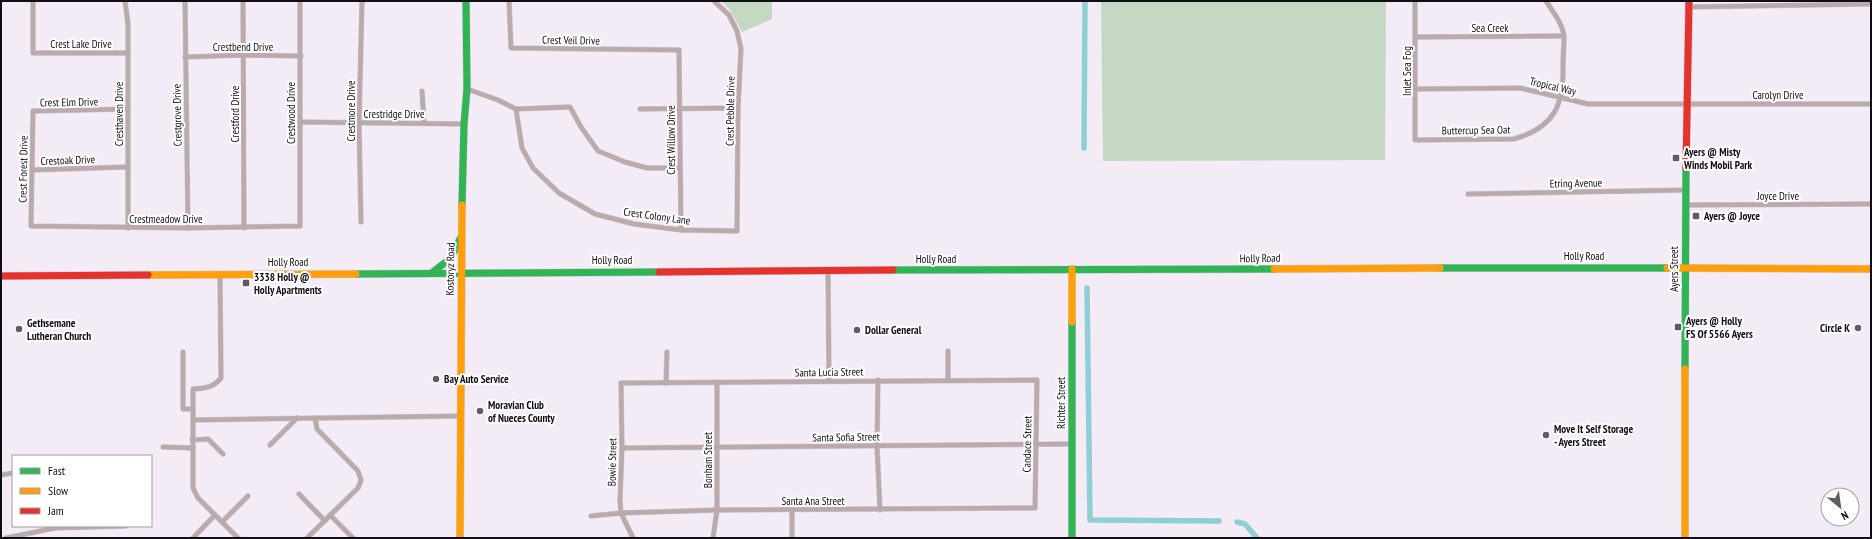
<svg xmlns="http://www.w3.org/2000/svg" width="1872" height="539" font-family="'PT Sans Narrow',sans-serif">
<style>
.green{fill:#c5d8c3}
.lines{fill:none;stroke-linecap:round;stroke-linejoin:round}
.canal{stroke:#90ced6;stroke-width:5.5}
.street-casing{stroke:#cec8d1;stroke-width:5.5}
.fast-casing{stroke:#cec8d1;stroke-width:8}
.slow-casing{stroke:#cec8d1;stroke-width:8}
.jam-casing{stroke:#cec8d1;stroke-width:8}
.street{stroke:#bbaaac;stroke-width:4.5}
.fast{stroke:#30b455;stroke-width:7}
.slow{stroke:#ff9f0a;stroke-width:7}
.jam{stroke:#e5322d;stroke-width:7}
.poi-dot{fill:#615a64;stroke:#fff;stroke-width:1.5}
.labels{text-anchor:middle;stroke-width:4;stroke-linejoin:round;paint-order:stroke}
.street-label{font-size:11px;fill:#120c15;stroke:#fff}
.poi-label{font-size:11px;font-weight:bold;fill:#120c15;stroke:#fff;text-anchor:start}
</style>
<rect width="100%" height="100%" fill="#f3ebf6"/>
<!-- green -->
<g class="green">
<path d="M 721,1 L 772,1 L 772,19 L 742,32 L 730,10 Z"/>
<path d="M 1101,1 L 1386,1 L 1385,160 L 1103,161 Z"/>
</g>
<g class="lines">
<!-- canal -->
<g class="canal">
<path d="M 1084,148 L 1085,1"/>
<path d="M 1087,288 L 1090,520 L 1219,521"/>
<path d="M 1237,522 L 1245,524 L 1257,538"/>
</g>
<!-- street casing -->
<g class="street-casing">
<g id="street">
<path d="M 33,1 L 33,53 L 128,53"/>
<path d="M 125,1 L 128,24 L 128,228"/>
<path d="M 185,1 L 188,228"/>
<path d="M 243,1 L 244,228"/>
<path d="M 509,1 L 511,48 L 679,50 L 681,230"/>
<path d="M 1415,1 L 1415,140 L 1514,139 C 1555,127 1564,105 1563,65 C 1563,56 1564,46 1564,37 C 1563,24 1553,12 1546,1"/>
<path d="M 1689,7 L 1871,4"/>
<path d="M 1416,37 L 1564,36"/>
<path d="M 185,57 L 244,55 L 301,56"/>
<path d="M 467,89 L 498,100 L 516,109 L 570,107 L 581,127 L 598,151 L 625,162 L 647,168 L 680,168"/>
<path d="M 1416,89 L 1520,88 L 1588,104 L 1871,104"/>
<path d="M 422,91 L 424,123"/>
<path d="M 128,109 L 33,111 L 31,226 L 188,228 L 300,226 L 300,1"/>
<path d="M 516,109 L 522,148 L 533,168 L 559,193 L 595,214 L 634,224 L 681,230 L 737,231 L 738,108 L 741,49 L 737,31 L 729,15 L 714,1"/>
<path d="M 640,109 L 738,108"/>
<path d="M 300,122 L 464,124"/>
<path d="M 32,170 L 128,167"/>
<path d="M 1468,194 L 1686,190"/>
<path d="M 1685,205 L 1871,204"/>
<path d="M 361,222 L 359,123 L 362,1"/>
<path d="M 828,270 L 829,381"/>
<path d="M 220,274 L 221,378 C 213,388 205,388 193,389 L 193,420 L 459,416"/>
<path d="M 948,351 L 948,380"/>
<path d="M 183,352 L 183,409 L 193,409"/>
<path d="M 878,380 L 877,446 L 880,510"/>
<path d="M 666,383 L 667,352"/>
<path d="M 193,420 L 193,488 L 198,498 L 238,538"/>
<path d="M 192,440 L 208,439 L 223,454"/>
<path d="M 270,445 L 297,418"/>
<path d="M 163,447 L 193,448"/>
<path d="M 622,448 L 1072,444"/>
<path d="M 1,475 L 13,473"/>
<path d="M 299,494 L 325,521"/>
<path d="M 792,511 L 792,538"/>
<path d="M 330,515 L 353,538"/>
<path d="M 591,516 L 621,513 L 717,510 L 1035,508 L 1037,380 L 621,383 L 622,448 L 620,500 L 621,513 L 633,538"/>
<path d="M 222,522 L 248,496"/>
<path d="M 6,538 L 55,528 L 126,526"/>
<path d="M 193,538 L 215,515"/>
<path d="M 307,538 L 358,488 L 361,480 L 358,471 L 317,429 L 315,418"/>
<path d="M 713,538 L 717,510 L 717,382"/>
</g>
</g>
<!-- fast casing -->
<g class="fast-casing">
<g id="fast">
<path d="M 462,205 L 464,124 L 467,89 L 466,1"/>
<path d="M 1440,268 L 1667,268"/>
<path d="M 893,270 L 1274,269"/>
<path d="M 433,272 L 451,258 L 460,239"/>
<path d="M 356,274 L 659,272"/>
<path d="M 1072,322 L 1072,538"/>
<path d="M 1685,369 L 1686,168"/>
</g>
</g>
<!-- slow casing -->
<g class="slow-casing">
<g id="slow">
<path d="M 1667,268 L 1871,269"/>
<path d="M 1072,269 L 1072,322"/>
<path d="M 1274,269 L 1440,268"/>
<path d="M 148,275 L 356,274"/>
<path d="M 460,538 L 462,205"/>
<path d="M 1685,538 L 1685,369"/>
</g>
</g>
<!-- jam casing -->
<g class="jam-casing">
<g id="jam">
<path d="M 1686,168 L 1689,1"/>
<path d="M 659,272 L 893,270"/>
<path d="M 1,276 L 148,275"/>
</g>
</g>
<!-- street -->
<use href="#street" class="street"/>
<!-- fast -->
<use href="#fast" class="fast"/>
<!-- slow -->
<use href="#slow" class="slow"/>
<!-- jam -->
<use href="#jam" class="jam"/>
</g>
<!-- markers -->
<g class="poi-dot">
<rect x="1672" y="154" width="8" height="8" rx="2"/>
<rect x="1692" y="212" width="8" height="8" rx="2"/>
<rect x="242" y="279" width="8" height="8" rx="2"/>
<rect x="1674" y="323" width="8" height="8" rx="2"/>
<circle cx="1858" cy="328" r="4"/>
<circle cx="19" cy="329" r="4"/>
<circle cx="857" cy="330" r="4"/>
<circle cx="436" cy="379" r="4"/>
<circle cx="480" cy="411" r="4"/>
<circle cx="1546" cy="435" r="4"/>
</g>
<g class="labels">
<!-- street labels -->
<g class="street-label">
<text x="1490" y="32">Sea Creek</text>
<text transform="translate(571 40) rotate(1)" y="4">Crest Veil Drive</text>
<text x="81" y="48">Crest Lake Drive</text>
<text x="243" y="51">Crestbend Drive</text>
<text transform="translate(1407 71) rotate(-90)" y="4">Inlet Sea Fog</text>
<text transform="translate(1553 86) rotate(13)" y="4">Tropical Way</text>
<text x="1778" y="99">Carolyn Drive</text>
<text transform="translate(69 102) rotate(-1)" y="4">Crest Elm Drive</text>
<text transform="translate(351 111) rotate(-90)" y="4">Crestmore Drive</text>
<text transform="translate(730 111) rotate(-89)" y="4">Crest Pebble Drive</text>
<text transform="translate(291 113) rotate(-90)" y="4">Crestwood Drive</text>
<text transform="translate(119 114) rotate(-90)" y="4">Cresthaven Drive</text>
<text transform="translate(235 114) rotate(-90)" y="4">Crestford Drive</text>
<text x="394" y="118">Crestridge Drive</text>
<text transform="translate(177 115) rotate(-91)" y="4">Crestgrove Drive</text>
<text transform="translate(1476 130) rotate(-1)" y="4">Buttercup Sea Oat</text>
<text transform="translate(671 140) rotate(-90)" y="4">Crest Willow Drive</text>
<text transform="translate(68 160) rotate(-2)" y="4">Crestoak Drive</text>
<text transform="translate(23 169) rotate(-89)" y="4">Crest Forest Drive</text>
<text transform="translate(1576 183) rotate(-1)" y="4">Etring Avenue</text>
<text x="1778" y="200">Joyce Drive</text>
<text transform="translate(657 216) rotate(8)" y="4">Crest Colony Lane</text>
<text x="166" y="223">Crestmeadow Drive</text>
<text x="1584" y="260">Holly Road</text>
<text transform="translate(1260 258) rotate(-1)" y="4">Holly Road</text>
<text x="936" y="263">Holly Road</text>
<text x="612" y="264">Holly Road</text>
<text x="288" y="266">Holly Road</text>
<text transform="translate(450 269) rotate(-89)" y="4">Kostoryz Road</text>
<text transform="translate(1674 269) rotate(-90)" y="4">Ayers Street</text>
<text transform="translate(829 372) rotate(-1)" y="4">Santa Lucia Street</text>
<text transform="translate(1061 403) rotate(-90)" y="4">Richter Street</text>
<text transform="translate(846 437) rotate(-1)" y="4">Santa Sofia Street</text>
<text transform="translate(1027 444) rotate(-89)" y="4">Candace Street</text>
<text transform="translate(708 460) rotate(-90)" y="4">Bonham Street</text>
<text transform="translate(612 462) rotate(-89)" y="4">Bowie Street</text>
<text x="813" y="505">Santa Ana Street</text>
</g>
<!-- poi labels -->
<g class="poi-label">
<text x="1684" y="156">Ayers @ Misty<tspan x="1684" dy="13">Winds Mobil Park</tspan></text>
<text x="1704" y="220">Ayers @ Joyce</text>
<text x="254" y="281">3338 Holly @<tspan x="254" dy="13">Holly Apartments</tspan></text>
<text x="1686" y="325">Ayers @ Holly<tspan x="1686" dy="13">FS Of 5566 Ayers</tspan></text>
<text x="27" y="327">Gethsemane<tspan x="27" dy="13">Lutheran Church</tspan></text>
<text x="1850" y="332" text-anchor="end">Circle K</text>
<text x="865" y="334">Dollar General</text>
<text x="444" y="383">Bay Auto Service</text>
<text x="488" y="409">Moravian Club<tspan x="488" dy="13">of Nueces County</tspan></text>
<text x="1554" y="433">Move It Self Storage<tspan x="1554" dy="13">- Ayers Street</tspan></text>
</g>
</g>
<!-- border -->
<rect width="1872" height="539" fill="none" stroke="#120c15" stroke-width="4"/>
<!-- legend -->
<rect x="12" y="455" width="140" height="72" fill="#ffffff" stroke="#a09ea1"/>
<rect x="20" y="468" width="20" height="6" fill="#30b455" stroke="#a09ea1"/>
<text x="48" y="475" font-size="12" fill="#120c15">Fast</text>
<rect x="20" y="488" width="20" height="6" fill="#ff9f0a" stroke="#a09ea1"/>
<text x="48" y="495" font-size="12" fill="#120c15">Slow</text>
<rect x="20" y="508" width="20" height="6" fill="#e5322d" stroke="#a09ea1"/>
<text x="48" y="515" font-size="12" fill="#120c15">Jam</text>
<!-- north arrow -->
<g transform="translate(1840 507) rotate(151)"><circle r="19" fill="#ffffff" stroke="#a09ea1"/>
<path d="M0-3L7 15L0 10L-7 15Z" fill="#615a64"/>
<text y="-6" font-size="11" font-weight="bold" text-anchor="middle" fill="#120c15">N</text>
</g>
</svg>
